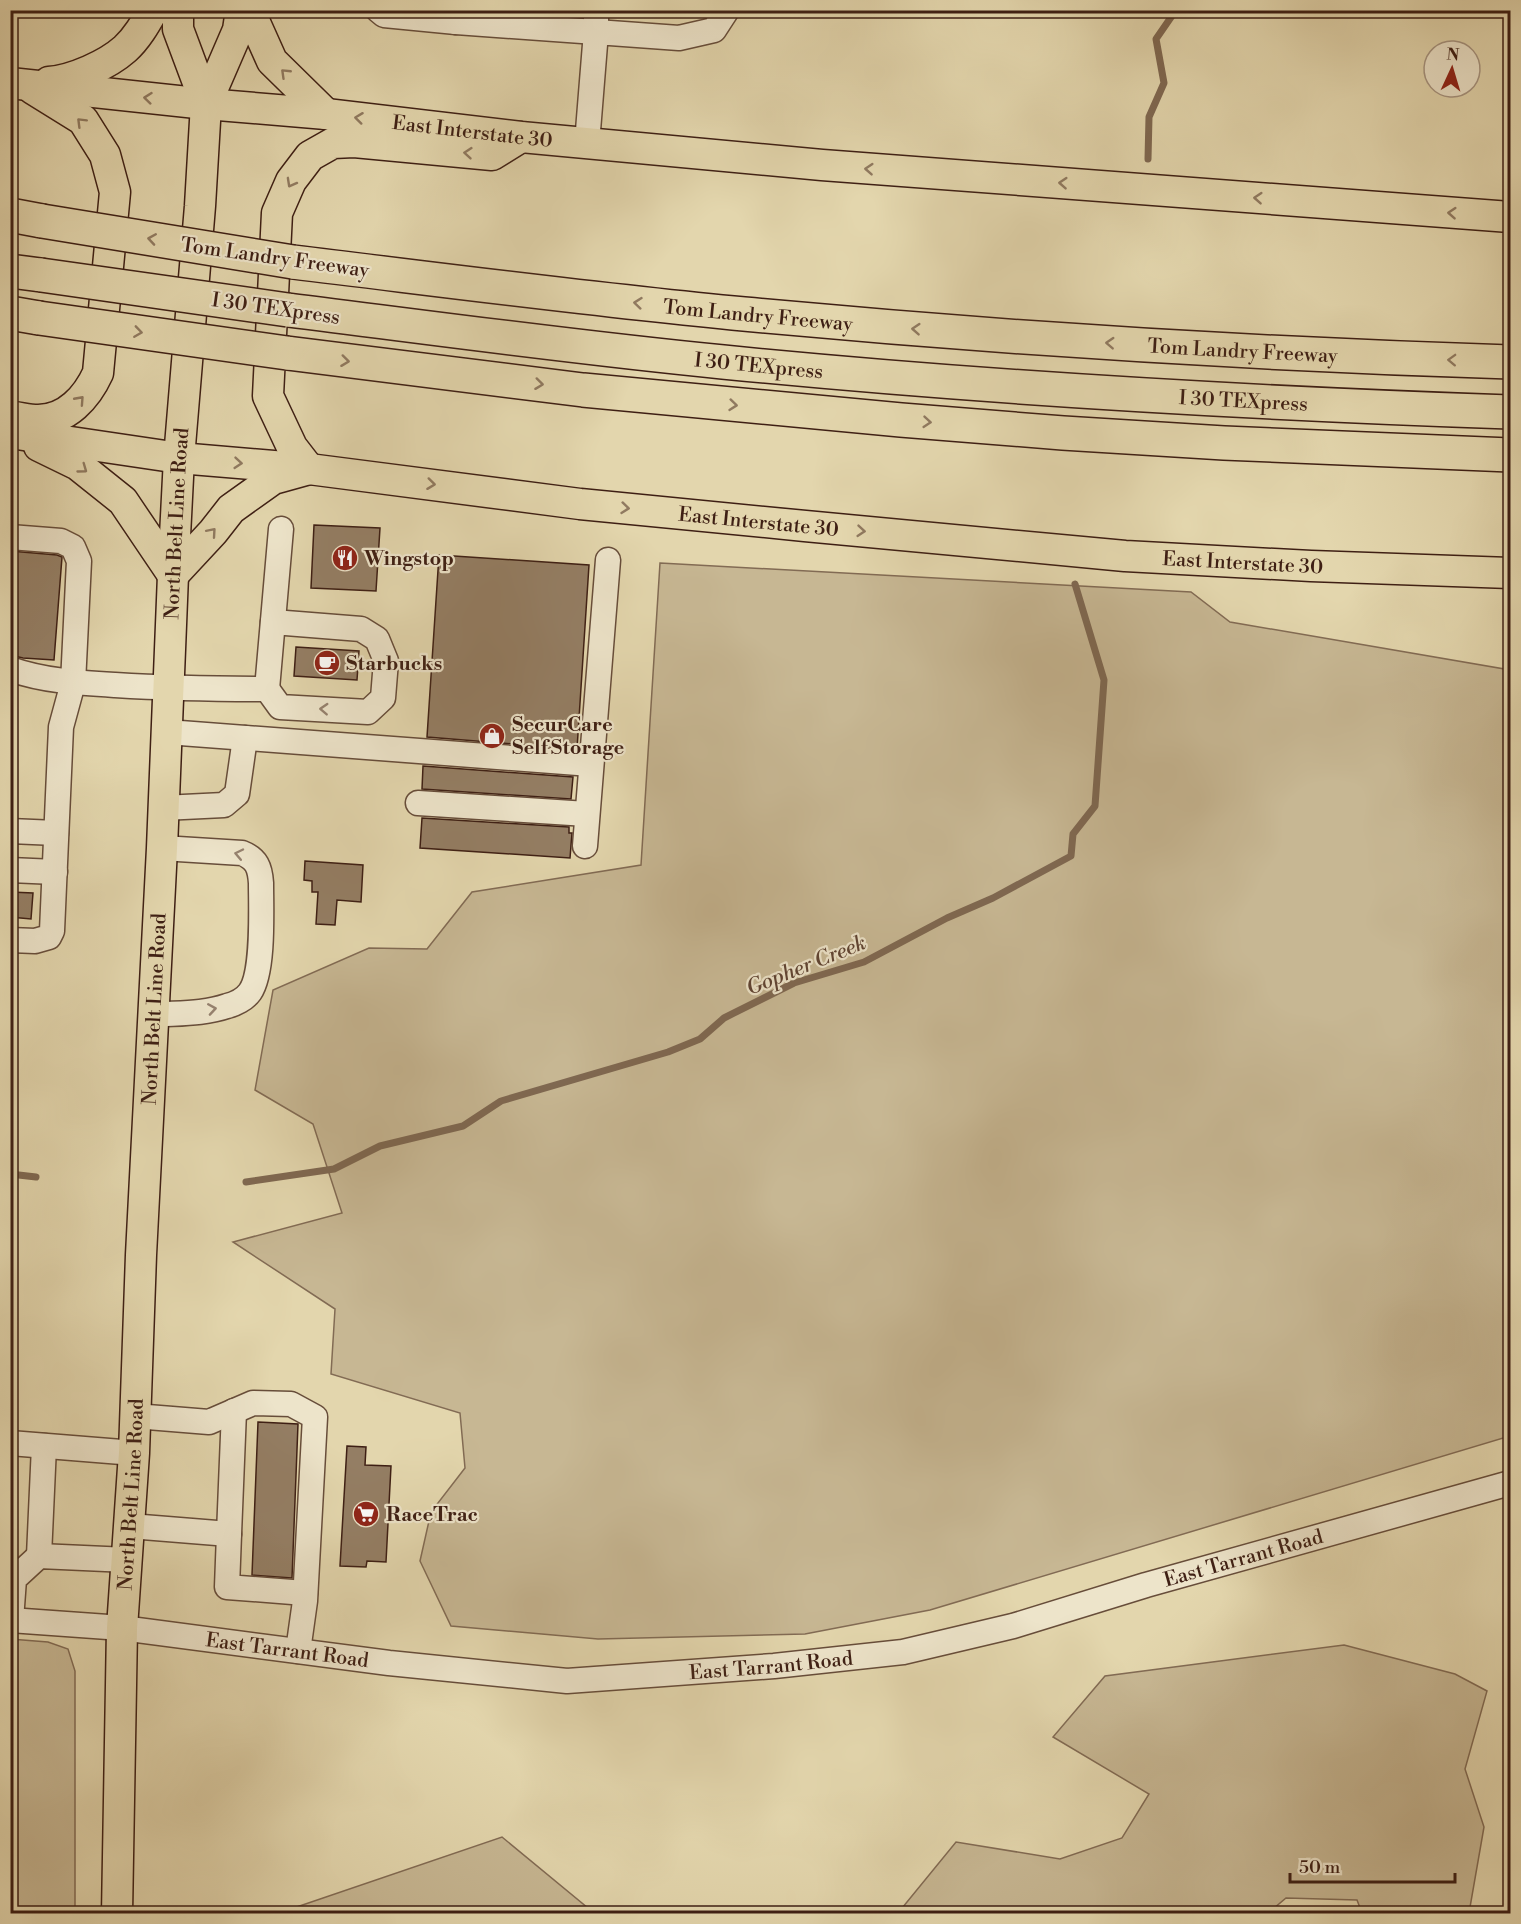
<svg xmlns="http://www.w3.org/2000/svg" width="1521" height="1924" font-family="'Libre Bodoni',serif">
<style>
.green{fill:#c7b793;stroke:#826b54;stroke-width:1.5}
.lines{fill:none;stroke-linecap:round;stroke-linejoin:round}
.stream{stroke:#7f6851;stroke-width:7}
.building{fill:#947e64;stroke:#3e1f14;stroke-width:1.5}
.minor-casing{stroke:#674d3a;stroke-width:27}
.major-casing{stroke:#3e1f14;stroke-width:33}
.highway-casing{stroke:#3e1f14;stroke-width:36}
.minor{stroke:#ede4ca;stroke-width:24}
.major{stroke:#e3d6ad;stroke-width:30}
.highway{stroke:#e3d6ad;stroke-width:33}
.highway-bridge-casing{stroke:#3e1f14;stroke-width:36;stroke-linecap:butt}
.highway-bridge{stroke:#e3d6ad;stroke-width:33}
.oneway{stroke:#907a60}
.oneway2{stroke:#96826f}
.labels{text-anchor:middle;stroke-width:4.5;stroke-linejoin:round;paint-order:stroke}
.street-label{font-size:20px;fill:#3e1f14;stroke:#ede4ca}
.poi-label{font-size:20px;font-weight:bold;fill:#3e1f14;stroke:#ede4ca;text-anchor:start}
.water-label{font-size:21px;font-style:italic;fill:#5f4332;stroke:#ede4ca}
</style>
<rect width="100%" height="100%" fill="#e3d6ad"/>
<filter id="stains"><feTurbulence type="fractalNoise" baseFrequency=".00333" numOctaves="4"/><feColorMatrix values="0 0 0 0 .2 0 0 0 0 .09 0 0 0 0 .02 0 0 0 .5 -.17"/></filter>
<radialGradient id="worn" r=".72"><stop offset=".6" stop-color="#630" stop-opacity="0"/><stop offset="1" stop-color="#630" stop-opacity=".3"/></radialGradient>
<!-- green -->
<g class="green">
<path d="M 660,563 L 1191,592 L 1230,622 L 1510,670 L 1510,1436 L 930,1610 L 805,1634 L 598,1639 L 451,1626 L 420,1561 L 431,1512 L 465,1468 L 460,1413 L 331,1374 L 335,1309 L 233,1242 L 342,1213 L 313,1124 L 255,1090 L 273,990 L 369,948 L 427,949 L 472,892 L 641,865 Z"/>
<path d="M 10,1639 L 48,1642 L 68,1649 L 75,1671 L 75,1913 L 11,1913 Z"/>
<path d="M 1344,1645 L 1455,1674 L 1487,1691 L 1465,1769 L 1484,1827 L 1469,1913 L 1362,1913 L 1357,1900 L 1286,1898 L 1267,1914 L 898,1913 L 956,1842 L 1060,1859 L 1122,1838 L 1149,1794 L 1053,1737 L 1105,1676 Z"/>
<path d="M 502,1837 L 594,1913 L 279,1913 Z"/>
</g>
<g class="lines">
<!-- stream -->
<g class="stream">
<path d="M 1148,159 L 1149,117 L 1164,83 L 1156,39 L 1176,10"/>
<path d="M 10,1174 L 36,1177"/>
<path d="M 246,1182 L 334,1169 L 380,1146 L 463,1126 L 501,1101 L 668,1052 L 700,1039 L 724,1018 L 794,983 L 864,962 L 947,918 L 993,898 L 1071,856 L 1073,834 L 1095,806 L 1104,680 L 1075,584"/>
</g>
</g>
<!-- building -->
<g class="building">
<path d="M 314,525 L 380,528 L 376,591 L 311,588 Z"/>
<path d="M 10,551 L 57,555 L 62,557 L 54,660 L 23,658 L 10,655 Z"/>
<path d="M 439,555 L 589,565 L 577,749 L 427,737 Z"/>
<path d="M 296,647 L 359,651 L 357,680 L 294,676 Z"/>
<path d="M 423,766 L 573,777 L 571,799 L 422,789 Z"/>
<path d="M 422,818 L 569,827 L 569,833 L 572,833 L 570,858 L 420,848 Z"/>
<path d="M 305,861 L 363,865 L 361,902 L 337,900 L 335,925 L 316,924 L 318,892 L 312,892 L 312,881 L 304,880 Z"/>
<path d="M 10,892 L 33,893 L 31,919 L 10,917 Z"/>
<path d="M 258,1422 L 298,1424 L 292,1578 L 252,1575 Z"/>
<path d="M 347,1446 L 366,1447 L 365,1465 L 391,1466 L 386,1562 L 367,1561 L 366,1567 L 340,1566 Z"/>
</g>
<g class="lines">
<!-- minor casing -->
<g class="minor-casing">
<g id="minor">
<path d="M 378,10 L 384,15 L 456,22"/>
<path d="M 456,10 L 456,22 L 596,32 L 596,10"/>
<path d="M 587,143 L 596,32 L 679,38 L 714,30 L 727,10"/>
<path d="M 10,537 L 61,541 L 73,547 L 79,561 L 73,683 L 61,727 L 52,931 L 49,937 L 35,941 L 10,940"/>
<path d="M 10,669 C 44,681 80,683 115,685 C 165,688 216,689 267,689 L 280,707 L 368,712 L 383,698 L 386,661 L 377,639 L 361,629 L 273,622"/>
<path d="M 267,689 L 281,529"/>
<path d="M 167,732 L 591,764"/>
<path d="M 418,803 L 587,814"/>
<path d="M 163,808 L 224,805 L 237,794 L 245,738"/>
<path d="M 10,831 L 56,833"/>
<path d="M 585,846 L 608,560"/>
<path d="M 10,870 L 55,872"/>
<path d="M 154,1015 C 177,1013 204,1014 227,1006 C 235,1004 245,999 250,992 C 264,972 261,909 261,883 C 260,868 257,859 242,853 L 162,848"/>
<path d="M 135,1416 L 209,1422 L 253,1403 L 291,1404 L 315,1417 L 305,1601 L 298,1651"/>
<path d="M 10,1443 L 134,1453"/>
<path d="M 130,1526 L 229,1534 L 234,1411"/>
<path d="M 229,1534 L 227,1587 L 305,1593"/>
<path d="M 39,1556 L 44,1446"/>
<path id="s1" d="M 10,1620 L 122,1628 L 389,1663 L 567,1681 L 774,1666 L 903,1652 L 1013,1626 L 1146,1585 L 1510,1483"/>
<path d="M 11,1620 L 14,1579 L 39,1556 L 128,1560"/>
</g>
</g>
<!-- major casing -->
<g class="major-casing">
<g id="major">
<path d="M 178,10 L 178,29 L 206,104"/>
<path d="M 253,10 L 255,23 L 272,61 L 326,114"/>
<path d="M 49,82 C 73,80 107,65 125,49 C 137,38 145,24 153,10"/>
<path id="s2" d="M 10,83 L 206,104 L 326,114 L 521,137 L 822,165 L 1510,217"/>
<path d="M 14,417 C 22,418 30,420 38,420 C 67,420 87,397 98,373 L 115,192 L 105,155 L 83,120 L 33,89"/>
<path id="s3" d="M 10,433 L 179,458 L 309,469 L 580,504 L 805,526 L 1125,556 L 1311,566 L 1510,573"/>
<path d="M 39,446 L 78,465 L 123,501 L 173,575"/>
<path d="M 173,575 L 213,532 L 231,509 L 273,479 L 309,469 L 292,447 L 268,396 L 277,213 L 291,181 L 310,156 L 333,143 L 354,142 L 492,155 L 521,137"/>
<path id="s4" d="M 117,1914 L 122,1628 L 134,1453 L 141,1255 L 162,848 L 173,575 L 179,458 L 200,206 L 206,104 L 238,30 L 241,10"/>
</g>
</g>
<!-- highway casing -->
<g class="highway-casing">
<g id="highway">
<path d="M 10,215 L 42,221"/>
<path id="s5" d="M 293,262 C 443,280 594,300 744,314 C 999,338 1255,354 1510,362"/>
<path d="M 10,271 L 41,275"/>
<path id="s6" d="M 288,310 C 433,328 578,348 723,362 C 985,388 1248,403 1510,412"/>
<path d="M 10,313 L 39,318"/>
<path d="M 287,353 L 583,390 L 901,420 L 1063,433 L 1224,443 L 1510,455"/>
</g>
</g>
<!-- minor -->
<use href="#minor" class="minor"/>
<!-- major -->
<use href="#major" class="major"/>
<!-- highway -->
<use href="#highway" class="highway"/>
<!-- highway-bridge casing -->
<g class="highway-bridge-casing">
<g id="highway-bridge">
<path d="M 42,221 L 293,262"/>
<path d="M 41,275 L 288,310"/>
<path d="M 39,318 L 287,353"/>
</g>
</g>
<!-- highway-bridge -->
<use href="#highway-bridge" class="highway-bridge"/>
</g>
<!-- one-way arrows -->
<defs><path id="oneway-chevron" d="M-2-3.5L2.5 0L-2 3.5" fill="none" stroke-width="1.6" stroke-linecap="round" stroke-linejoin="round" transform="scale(1.5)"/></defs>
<g class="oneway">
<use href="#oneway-chevron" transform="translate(285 73) rotate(-136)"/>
<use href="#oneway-chevron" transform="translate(148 98) rotate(-174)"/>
<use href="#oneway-chevron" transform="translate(359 118) rotate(-173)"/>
<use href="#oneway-chevron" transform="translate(81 122) rotate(-135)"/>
<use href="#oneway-chevron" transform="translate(468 153) rotate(-175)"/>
<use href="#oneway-chevron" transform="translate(869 169) rotate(-176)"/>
<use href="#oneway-chevron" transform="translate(291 183) rotate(119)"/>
<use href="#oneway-chevron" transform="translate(1063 183) rotate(-176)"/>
<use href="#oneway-chevron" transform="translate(1258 198) rotate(-176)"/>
<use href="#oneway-chevron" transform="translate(1452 213) rotate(-176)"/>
<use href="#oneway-chevron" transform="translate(152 239) rotate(-171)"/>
<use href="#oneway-chevron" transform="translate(638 303) rotate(-174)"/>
<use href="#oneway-chevron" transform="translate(916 329) rotate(-176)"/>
<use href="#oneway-chevron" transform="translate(138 332) rotate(8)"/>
<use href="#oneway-chevron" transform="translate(1110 343) rotate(-177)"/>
<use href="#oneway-chevron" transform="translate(1452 360) rotate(-178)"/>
<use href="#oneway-chevron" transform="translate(345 361) rotate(7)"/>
<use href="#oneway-chevron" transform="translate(539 384) rotate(7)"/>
<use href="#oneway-chevron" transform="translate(80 400) rotate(-48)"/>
<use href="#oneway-chevron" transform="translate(733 405) rotate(6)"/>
<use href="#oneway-chevron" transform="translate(927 422) rotate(5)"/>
<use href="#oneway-chevron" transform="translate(238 463) rotate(5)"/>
<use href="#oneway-chevron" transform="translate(83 469) rotate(36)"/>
<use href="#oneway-chevron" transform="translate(431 484) rotate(7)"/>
<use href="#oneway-chevron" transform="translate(625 508) rotate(6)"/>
<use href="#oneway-chevron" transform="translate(861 531) rotate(5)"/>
<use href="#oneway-chevron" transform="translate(212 532) rotate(-49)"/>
</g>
<g class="oneway2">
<use href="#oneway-chevron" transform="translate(324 709) rotate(-177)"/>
<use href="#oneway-chevron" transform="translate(239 854) rotate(-168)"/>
<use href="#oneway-chevron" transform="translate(212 1009) rotate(-9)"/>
</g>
<!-- icons -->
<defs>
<g id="restaurant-disc" transform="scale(1.35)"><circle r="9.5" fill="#8f2418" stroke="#ede4ca"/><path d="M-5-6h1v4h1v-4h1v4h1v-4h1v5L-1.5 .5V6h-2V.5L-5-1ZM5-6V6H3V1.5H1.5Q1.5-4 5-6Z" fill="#fff"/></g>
<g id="cafe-disc" transform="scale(1.35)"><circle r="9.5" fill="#8f2418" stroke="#ede4ca"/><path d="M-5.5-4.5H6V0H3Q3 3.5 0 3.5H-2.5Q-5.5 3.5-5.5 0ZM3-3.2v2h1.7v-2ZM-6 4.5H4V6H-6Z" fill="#fff"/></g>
<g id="shop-disc" transform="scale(1.35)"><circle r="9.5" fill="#8f2418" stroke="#ede4ca"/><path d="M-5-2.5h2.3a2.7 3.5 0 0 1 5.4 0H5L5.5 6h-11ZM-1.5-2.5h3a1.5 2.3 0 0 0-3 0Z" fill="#fff"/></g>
<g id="supermarket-disc" transform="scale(1.35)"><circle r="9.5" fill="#8f2418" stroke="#ede4ca"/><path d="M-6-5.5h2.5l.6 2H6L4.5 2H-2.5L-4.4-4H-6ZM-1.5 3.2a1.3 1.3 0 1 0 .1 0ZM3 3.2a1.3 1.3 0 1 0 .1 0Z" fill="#fff"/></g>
</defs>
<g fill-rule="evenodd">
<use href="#restaurant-disc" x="345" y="558"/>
<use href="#cafe-disc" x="327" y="663"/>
<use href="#shop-disc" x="492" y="736"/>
<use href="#supermarket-disc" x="366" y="1514"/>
</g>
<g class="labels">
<!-- street labels -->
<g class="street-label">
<text dy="7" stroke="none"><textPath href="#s2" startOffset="465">East Interstate 30</textPath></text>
<text transform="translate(275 257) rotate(8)" y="7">Tom Landry Freeway</text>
<text transform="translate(276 308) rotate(8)" y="7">I 30 TEXpress</text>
<text dy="7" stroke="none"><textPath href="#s5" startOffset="468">Tom Landry Freeway</textPath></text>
<text dy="7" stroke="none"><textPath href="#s5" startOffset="954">Tom Landry Freeway</textPath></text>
<text dy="7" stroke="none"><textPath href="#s6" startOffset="474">I 30 TEXpress</textPath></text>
<text dy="7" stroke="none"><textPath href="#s6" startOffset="960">I 30 TEXpress</textPath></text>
<text dy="7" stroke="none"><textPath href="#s3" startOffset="754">East Interstate 30</textPath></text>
<text dy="7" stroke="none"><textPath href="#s4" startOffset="1392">North Belt Line Road</textPath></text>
<text dy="7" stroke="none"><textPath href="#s3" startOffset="1240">East Interstate 30</textPath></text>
<text dy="7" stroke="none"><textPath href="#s4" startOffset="906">North Belt Line Road</textPath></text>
<text dy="7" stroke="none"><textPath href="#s4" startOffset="420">North Belt Line Road</textPath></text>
<text dy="7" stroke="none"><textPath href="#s1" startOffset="1251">East Tarrant Road</textPath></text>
<text dy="7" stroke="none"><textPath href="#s1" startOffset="279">East Tarrant Road</textPath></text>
<text dy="7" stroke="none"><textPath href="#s1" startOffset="765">East Tarrant Road</textPath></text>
</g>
<!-- poi labels -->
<g class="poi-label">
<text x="364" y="565">Wingstop</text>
<text x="346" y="670">Starbucks</text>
<text x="512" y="731">SecurCare<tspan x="512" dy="23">Self Storage</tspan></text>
<text x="386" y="1521">RaceTrac</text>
</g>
<!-- water labels -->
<g class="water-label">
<text transform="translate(806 965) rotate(-22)" y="7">Gopher Creek</text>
</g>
</g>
<!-- margin -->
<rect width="1521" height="1924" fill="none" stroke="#e3d6ad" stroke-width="36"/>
<rect x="12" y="12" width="1497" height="1900" fill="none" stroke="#3e1f14" stroke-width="3"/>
<rect x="18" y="18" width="1485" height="1888" fill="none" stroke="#3e1f14" stroke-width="1.5"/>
<!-- north arrow -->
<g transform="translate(1452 69) rotate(4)"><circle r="28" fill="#ede4ca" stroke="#a79581" stroke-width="1.5"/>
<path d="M0-4.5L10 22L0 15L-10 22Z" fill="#8f2418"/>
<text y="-9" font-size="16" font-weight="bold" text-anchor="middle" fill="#3e1f14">N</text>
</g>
<!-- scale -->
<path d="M1290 1873v9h165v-9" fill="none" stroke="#3e1f14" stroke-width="3"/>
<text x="1299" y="1873" font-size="18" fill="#3e1f14" stroke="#ede4ca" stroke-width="4.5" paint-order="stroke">50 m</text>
<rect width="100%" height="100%" filter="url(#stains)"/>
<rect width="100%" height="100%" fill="url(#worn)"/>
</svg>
